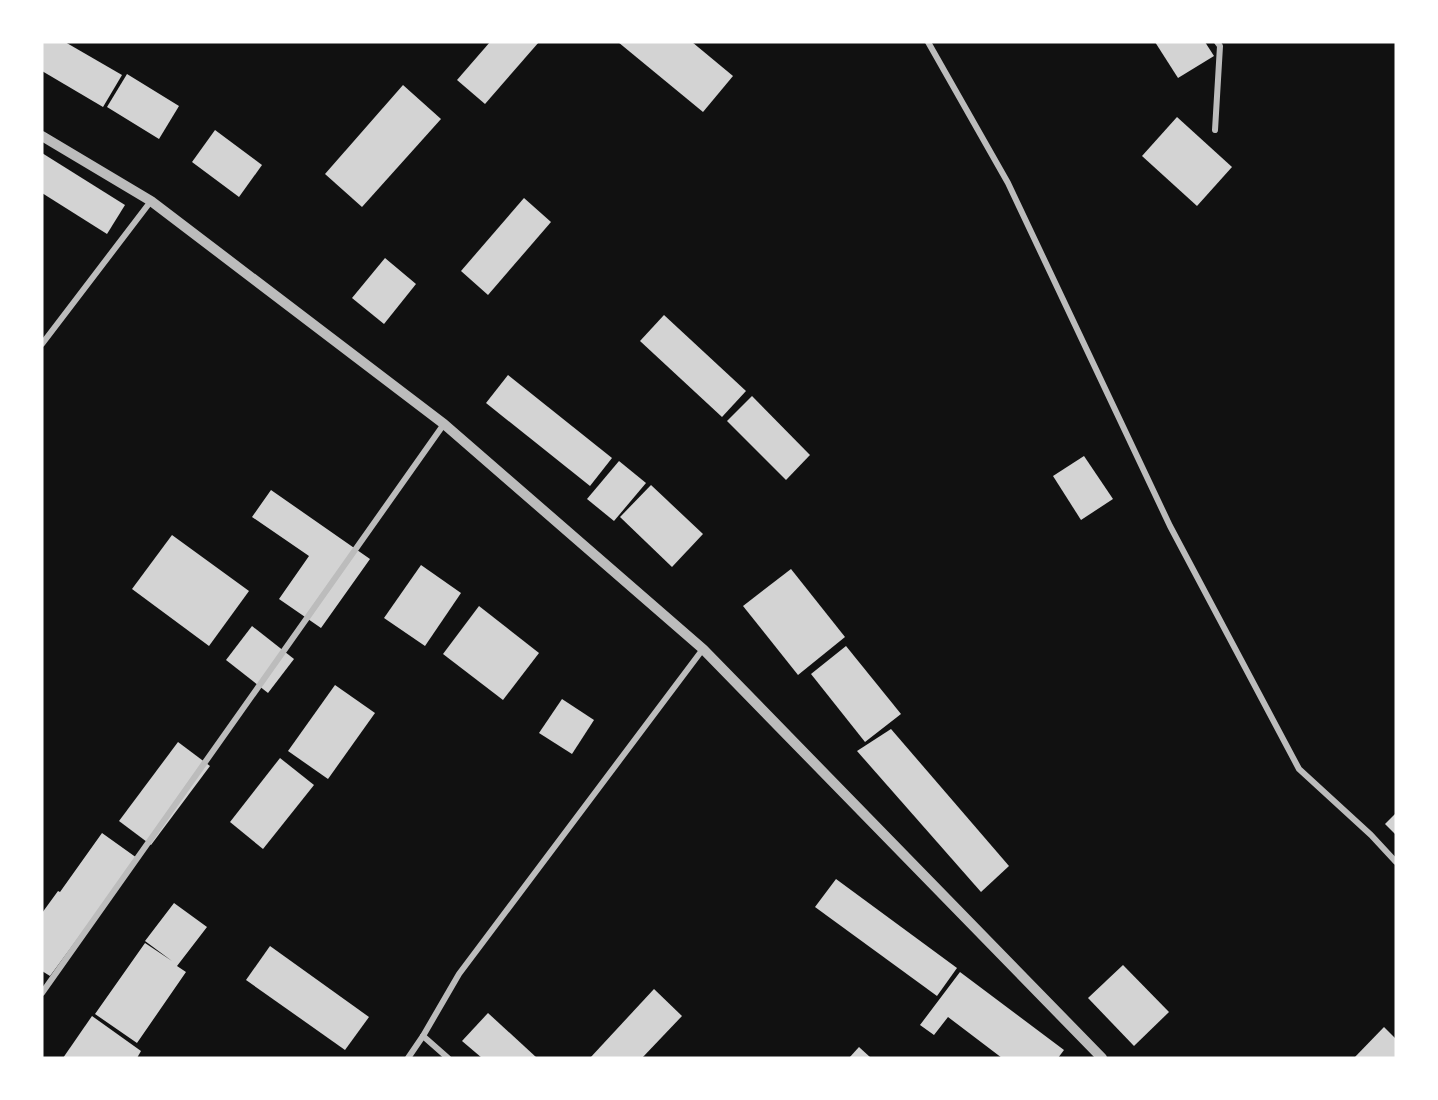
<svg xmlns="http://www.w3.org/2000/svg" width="1438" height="1100" font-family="'Source Serif 4',serif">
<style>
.building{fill:#d3d3d3}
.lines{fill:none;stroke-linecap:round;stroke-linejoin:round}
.minor{stroke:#bcbcbc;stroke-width:6}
.tertiary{stroke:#bcbcbc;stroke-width:10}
</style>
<rect width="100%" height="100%" fill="#111"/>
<!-- building -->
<g class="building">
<path d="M 42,42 L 65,42 L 122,75 L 103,107 L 42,71 Z"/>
<path d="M 490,42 L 539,42 L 485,104 L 457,80 Z"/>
<path d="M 618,42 L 692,42 L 733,76 L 703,112 Z"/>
<path d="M 1155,42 L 1205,42 L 1214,56 L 1178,78 Z"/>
<path d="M 127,74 L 179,106 L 159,139 L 107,107 Z"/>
<path d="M 403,85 L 441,119 L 362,207 L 325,174 Z"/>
<path d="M 1177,117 L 1232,167 L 1197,206 L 1142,156 Z"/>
<path d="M 215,130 L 262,165 L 239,197 L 192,162 Z"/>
<path d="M 42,153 L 125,205 L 107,234 L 42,193 Z"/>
<path d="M 524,198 L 551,222 L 488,295 L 461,271 Z"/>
<path d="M 385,258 L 416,284 L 384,324 L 352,298 Z"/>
<path d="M 664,315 L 746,391 L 722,417 L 640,341 Z"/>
<path d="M 508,375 L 612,458 L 590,486 L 486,403 Z"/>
<path d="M 752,396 L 810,455 L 786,480 L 727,421 Z"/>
<path d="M 1084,456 L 1113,499 L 1081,520 L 1053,476 Z"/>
<path d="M 619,461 L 646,483 L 614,521 L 587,499 Z"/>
<path d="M 651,485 L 703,534 L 672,567 L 620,517 Z"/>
<path d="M 271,490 L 370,559 L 321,628 L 279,599 L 309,556 L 252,517 Z"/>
<path d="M 172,535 L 249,591 L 209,646 L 132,589 Z"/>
<path d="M 421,565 L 461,593 L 425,646 L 384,618 Z"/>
<path d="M 791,569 L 845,637 L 798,675 L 743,606 Z"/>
<path d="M 479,606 L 539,653 L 503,700 L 443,654 Z"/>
<path d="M 252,626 L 294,659 L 268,693 L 226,660 Z"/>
<path d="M 846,646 L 901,714 L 865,742 L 811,674 Z"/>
<path d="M 335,685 L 375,713 L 328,779 L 288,751 Z"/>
<path d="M 562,699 L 594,720 L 572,754 L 539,733 Z"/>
<path d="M 891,729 L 1009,866 L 981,892 L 857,751 Z"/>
<path d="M 178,742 L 210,766 L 151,845 L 119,821 Z"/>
<path d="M 280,758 L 314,785 L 263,849 L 230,822 Z"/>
<path d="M 1396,813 L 1396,835 L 1385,824 Z"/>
<path d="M 102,833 L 137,858 L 50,976 L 42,971 L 42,913 L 58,891 L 60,892 Z"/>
<path d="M 836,879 L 957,968 L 937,996 L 815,907 Z"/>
<path d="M 174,903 L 207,927 L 177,966 L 186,972 L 137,1043 L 95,1014 L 145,943 L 172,961 L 145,941 Z"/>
<path d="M 270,946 L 369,1017 L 345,1050 L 246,980 Z"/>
<path d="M 1123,965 L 1169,1012 L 1134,1046 L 1088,998 Z"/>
<path d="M 960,972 L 1064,1050 L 1058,1058 L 1002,1058 L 948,1017 L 934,1035 L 920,1025 Z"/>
<path d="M 654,989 L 682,1016 L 642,1058 L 590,1058 Z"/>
<path d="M 488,1013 L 537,1058 L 482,1058 L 462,1041 Z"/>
<path d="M 92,1016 L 141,1051 L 137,1058 L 63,1058 Z"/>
<path d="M 1384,1027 L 1396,1039 L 1396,1058 L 1354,1058 Z"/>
<path d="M 859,1047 L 871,1058 L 849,1058 Z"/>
</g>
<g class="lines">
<!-- minor -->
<g class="minor">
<path d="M 928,42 L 1008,183 L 1170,526 L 1299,769 L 1371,835 L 1396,862"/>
<path d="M 1215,130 L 1220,46 L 1217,42"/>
<path d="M 42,344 L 151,201"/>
<path d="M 42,993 L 444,424"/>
<path d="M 423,1036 L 448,1058"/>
<path d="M 408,1058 L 423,1036 L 459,974 L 703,649"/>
</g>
<!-- tertiary -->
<path class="tertiary" d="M 42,136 L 151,201 L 444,424 L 703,649 L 1102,1058"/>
</g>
<!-- border -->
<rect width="1438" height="1100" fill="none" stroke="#ffffff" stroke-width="87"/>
</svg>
